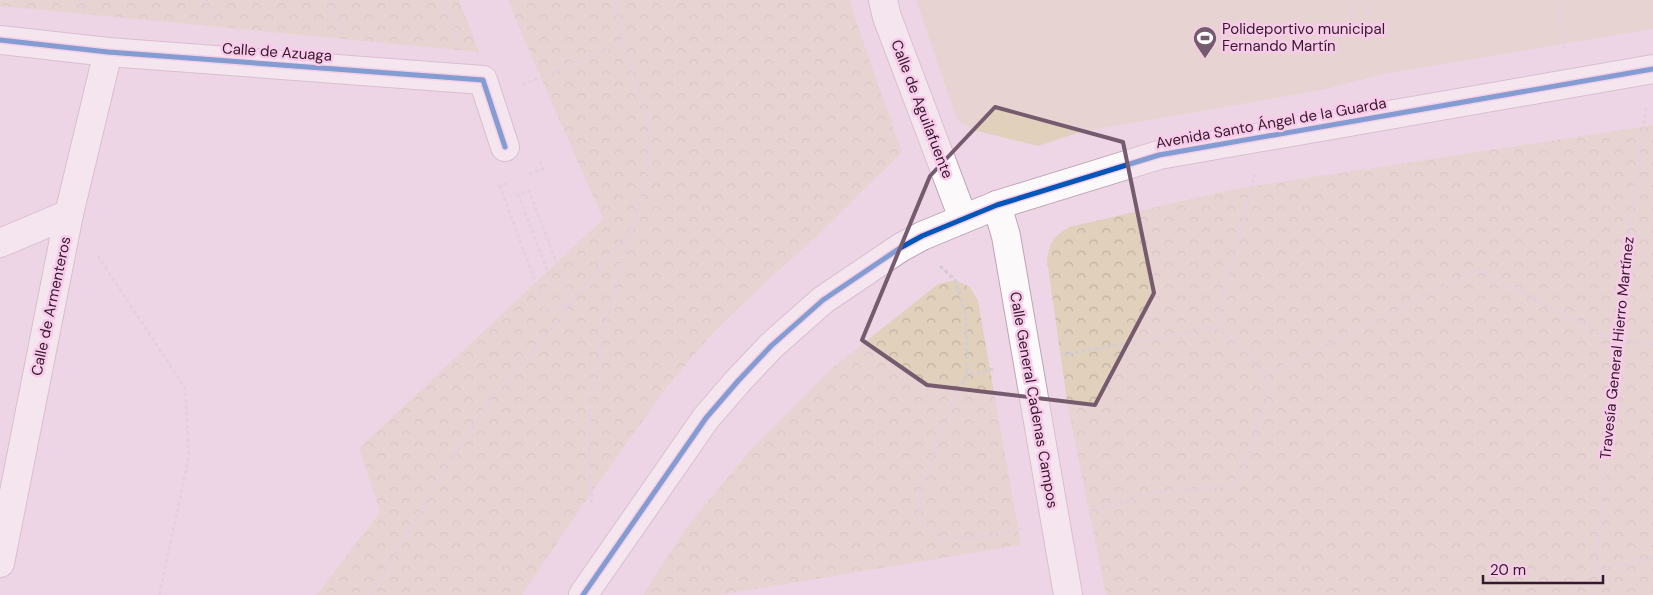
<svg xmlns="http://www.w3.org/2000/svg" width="1653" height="595" font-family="'DM Sans',sans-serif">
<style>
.green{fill:#e1d0bc}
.park{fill:url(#park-crowns)}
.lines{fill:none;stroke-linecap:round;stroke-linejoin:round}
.minor-casing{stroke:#bca4b5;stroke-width:30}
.path{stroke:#d4ccd1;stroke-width:3;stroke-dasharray:4 2.5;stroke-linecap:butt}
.minor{stroke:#fcf9fb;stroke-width:28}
.cycleway-casing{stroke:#f9cbea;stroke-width:8}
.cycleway{stroke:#0057b8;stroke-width:5}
.marked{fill:none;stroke:#765b6e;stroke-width:4;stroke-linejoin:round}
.labels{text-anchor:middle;stroke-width:5;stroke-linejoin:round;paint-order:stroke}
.poi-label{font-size:15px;fill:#35192d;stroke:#f9cbea;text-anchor:start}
.street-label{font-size:15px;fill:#35192d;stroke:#f9cbea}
</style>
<defs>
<pattern id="park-crowns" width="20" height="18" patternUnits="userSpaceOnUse" patternTransform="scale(1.25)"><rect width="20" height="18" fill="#e1d0bc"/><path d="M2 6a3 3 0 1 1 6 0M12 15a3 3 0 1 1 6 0" fill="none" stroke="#c2b2a2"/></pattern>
</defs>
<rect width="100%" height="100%" fill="#eed6e6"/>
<!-- green -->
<path class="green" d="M 916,0 L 1653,0 L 1653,29 L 1384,74 L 1322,90 L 1080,132 L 1038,146 L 973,130 L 957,120 Z"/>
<!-- park -->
<g class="park">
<path d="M 0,0 L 459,0 L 479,52 L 0,6 Z"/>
<path d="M 508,0 L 850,0 L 856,21 L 902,152 L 815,238 L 766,282 L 712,334 L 670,383 L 589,496 L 522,595 L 316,595 L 380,512 L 359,448 L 603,219 L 522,35 Z"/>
<path d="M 1653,125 L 1653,595 L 1106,595 L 1068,408 L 1047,260 C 1050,241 1053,237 1069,227 L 1234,189 Z"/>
<path d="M 955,280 L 970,287 L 978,301 L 1021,545 L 719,595 L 643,595 L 685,529 L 751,449 L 831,369 L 938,284 Z"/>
</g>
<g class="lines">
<!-- minor casing -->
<g class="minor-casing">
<g id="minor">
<path d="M 883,0 L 887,17 L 963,218"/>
<path d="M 0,40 L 108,52 L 483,80 L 505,147"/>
<path d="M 997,205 L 1006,236 L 1068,595"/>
<path d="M 0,243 L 69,214"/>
<path d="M 0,563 L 69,214 L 108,52"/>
<path d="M 583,595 L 706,418 L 738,381 L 771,346 L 823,300 L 900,248 L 922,236 L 997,205 L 1159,155 L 1653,69"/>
</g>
</g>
<!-- path -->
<g class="path">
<path d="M 79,0 L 84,15"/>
<path d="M 206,0 L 216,25"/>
<path d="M 329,0 L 342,34"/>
<path d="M 443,0 L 460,44"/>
<path d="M 1349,0 L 1355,34 L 1371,31 L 1365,0"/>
<path d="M 1557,0 L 1565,49"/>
<path d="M 522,85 L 623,42"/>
<path d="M 1646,107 L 1616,342 L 1596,570 L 1653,558"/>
<path d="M 529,174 L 543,169 L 539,158"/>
<path d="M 507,183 L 500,186 L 546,311 L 572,303 L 529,191 L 518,194 L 553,286 L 539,291"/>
<path d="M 98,256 L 185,388 L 189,457 L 159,595"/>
<path d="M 940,266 L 955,280 L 966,316 L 967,375"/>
<path d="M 1062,355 L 1216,327"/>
<path d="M 993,369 L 967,375 L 956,393 L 920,492 L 919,503 L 922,521 L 930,530 L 943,539 L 975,537 L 1022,529"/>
<path d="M 1264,376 L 1478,269 L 1616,342 L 1653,343"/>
<path d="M 592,503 C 589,470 588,437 591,404 C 596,345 616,288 632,232"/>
<path d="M 1089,512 L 1150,493 L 1233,486 L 1248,457 L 1265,403 L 1264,376 L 1244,350 L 1216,327 L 1255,174"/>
<path d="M 371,595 L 452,458 L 488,405 L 633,228 L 647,173 L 650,137 L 647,114 L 623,42 L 616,0"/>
<path d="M 1594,595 L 1596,570"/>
</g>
<!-- minor -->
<use href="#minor" class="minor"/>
<!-- cycleway casing -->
<g class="cycleway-casing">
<g id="cycleway">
<path d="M 0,40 L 108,52 L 483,80 L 505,147"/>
<path d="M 583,595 L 706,418 L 738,381 L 771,346 L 823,300 L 900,248 L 922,236 L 997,205 L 1159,155 L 1653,69"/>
</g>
</g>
<!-- cycleway -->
<use href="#cycleway" class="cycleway"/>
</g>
<!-- marked area -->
<path d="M0 0H1653V595H0ZM 995,107 L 1123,142 L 1154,293 L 1095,405 L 927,385 L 862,340 L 930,176 Z" fill="#eed6e6" fill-opacity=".55" fill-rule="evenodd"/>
<path class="marked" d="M 995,107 L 1123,142 L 1154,293 L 1095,405 L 927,385 L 862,340 L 930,176 Z"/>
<!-- icons -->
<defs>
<g id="stadium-pin" transform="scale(1.25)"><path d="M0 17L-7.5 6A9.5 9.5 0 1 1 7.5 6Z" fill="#765b6e" stroke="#f9cbea"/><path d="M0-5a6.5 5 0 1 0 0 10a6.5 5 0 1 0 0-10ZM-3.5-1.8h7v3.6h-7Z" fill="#fff"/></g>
</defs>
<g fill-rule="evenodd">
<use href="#stadium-pin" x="1205" y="38"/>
</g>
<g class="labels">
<!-- poi labels -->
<g class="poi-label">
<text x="1222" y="34">Polideportivo municipal<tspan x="1222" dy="17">Fernando Martín</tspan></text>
</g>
<!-- street labels -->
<g class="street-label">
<text transform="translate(277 52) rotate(4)" y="5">Calle de Azuaga</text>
<text transform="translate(922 109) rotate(69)" y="5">Calle de Aguilafuente</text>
<text transform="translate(1271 123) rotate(-10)" y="5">Avenida Santo Ángel de la Guarda</text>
<text transform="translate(51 306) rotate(-78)" y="5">Calle de Armenteros</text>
<text transform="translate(1617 348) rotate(-84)" y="5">Travesía General Hierro Martínez</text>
<text transform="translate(1034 400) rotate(80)" y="5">Calle General Cadenas Campos</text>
</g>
</g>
<!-- scale -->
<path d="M1483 575v8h120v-8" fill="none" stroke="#35192d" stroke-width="2.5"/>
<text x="1490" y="575" font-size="15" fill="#35192d" stroke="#f9cbea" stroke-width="4" paint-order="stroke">20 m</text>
</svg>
